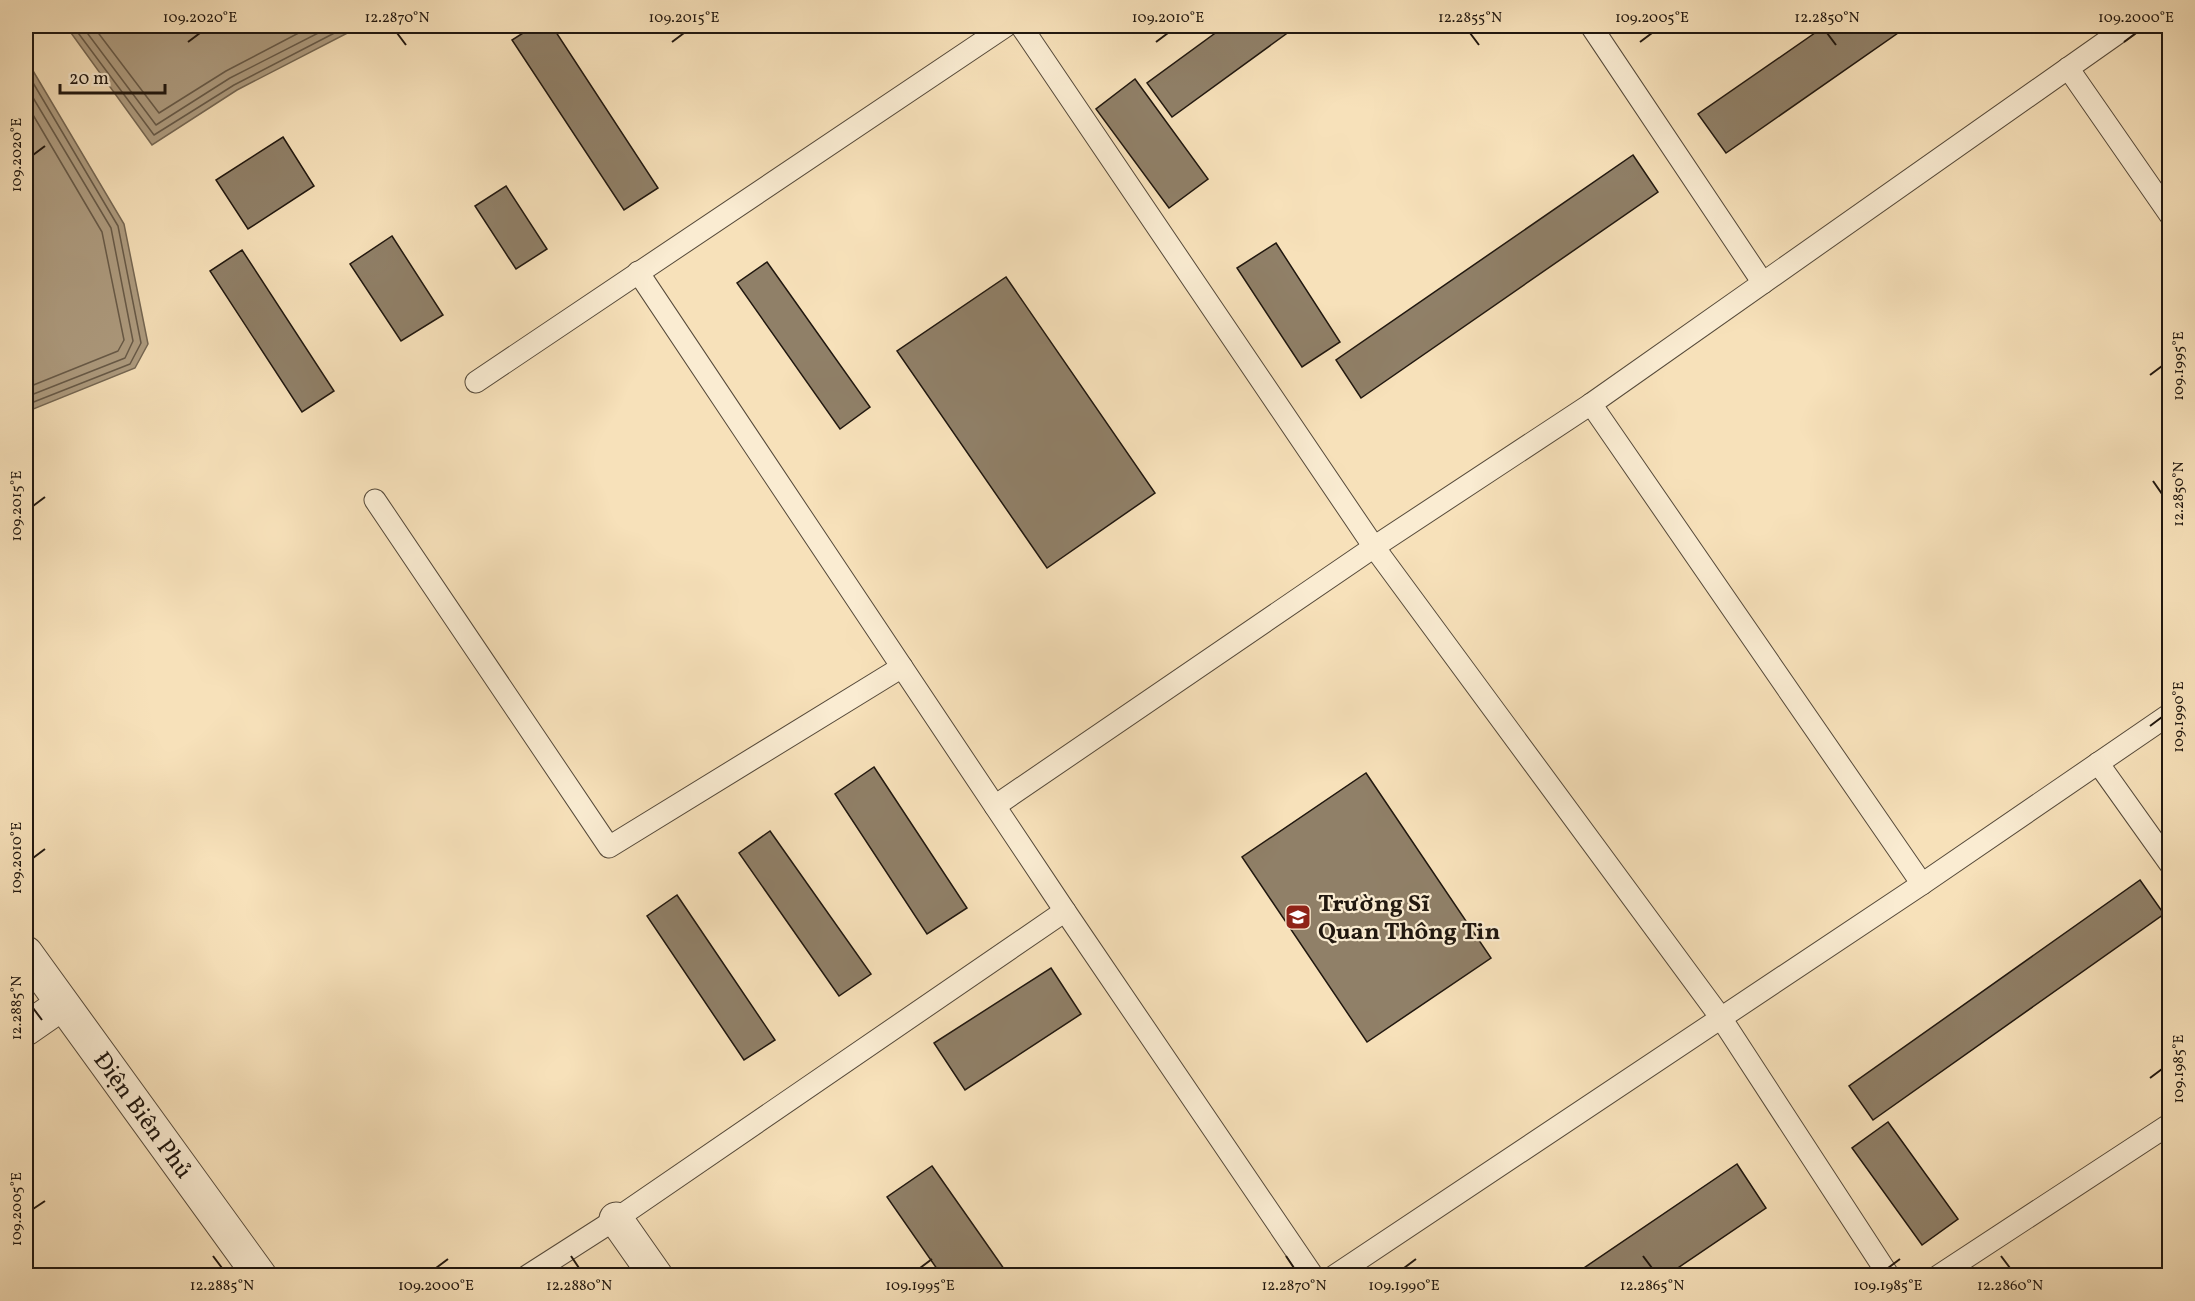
<svg xmlns="http://www.w3.org/2000/svg" width="2195" height="1301" font-family="Vollkorn,serif">
<style>
.water{fill:#ae9c80;stroke:#756753;stroke-width:1.5}
.lines{fill:none;stroke-linecap:round;stroke-linejoin:round}
.shore{stroke:#675a48;stroke-width:1.5}
.building{fill:#908068;stroke:#20170f;stroke-width:1.5}
.service-casing{stroke:#564a3a;stroke-width:23}
.minor-casing{stroke:#564a3a;stroke-width:35}
.tertiary-casing{stroke:#564a3a;stroke-width:35}
.service{stroke:#faecd2;stroke-width:21}
.minor{stroke:#faecd2;stroke-width:33}
.tertiary{stroke:#faecd2;stroke-width:33}
.ticks{fill:none;stroke:#20170f;stroke-width:2}
.labels{text-anchor:middle;stroke-width:4.5;stroke-linejoin:round;paint-order:stroke}
.poi-label{font-size:24px;font-weight:bold;fill:#20170f;stroke:#faecd2;text-anchor:start}
.street-label{font-size:24px;fill:#20170f;stroke:#faecd2}
.neatline{fill:none;stroke:#20170f;stroke-width:2}
.ticks-label{font-size:15px;text-anchor:middle;fill:#20170f}
</style>
<rect width="100%" height="100%" fill="#f7e1ba"/>
<filter id="stains"><feTurbulence type="fractalNoise" baseFrequency=".00333" numOctaves="4"/><feColorMatrix values="0 0 0 0 .2 0 0 0 0 .09 0 0 0 0 .02 0 0 0 .5 -.17"/></filter>
<radialGradient id="worn" r=".72"><stop offset=".6" stop-color="#630" stop-opacity="0"/><stop offset="1" stop-color="#630" stop-opacity=".3"/></radialGradient>
<!-- water -->
<g class="water">
<path d="M 66,26 L 361,26 L 237,90 L 152,145 Z"/>
<path d="M 26,59 L 124,224 L 148,344 L 135,368 L 26,412 Z"/>
</g>
<g class="lines">
<!-- shore -->
<g class="shore">
<path d="M 73,26 L 154,135 L 234,85 L 348,26"/>
<path d="M 82,26 L 156,125 L 230,78 L 332,26"/>
<path d="M 93,26 L 159,113 L 226,71 L 312,26"/>
<path d="M 26,71 L 118,226 L 141,343 L 130,364 L 26,405"/>
<path d="M 26,86 L 111,228 L 133,341 L 125,358 L 26,397"/>
<path d="M 26,103 L 102,232 L 124,340 L 118,351 L 26,388"/>
</g>
</g>
<!-- building -->
<g class="building">
<path d="M 534,26 L 552,26 L 658,188 L 624,210 L 512,40 Z"/>
<path d="M 1225,26 L 1297,26 L 1172,117 L 1147,83 Z"/>
<path d="M 1825,26 L 1908,26 L 1726,153 L 1698,114 Z"/>
<path d="M 1135,79 L 1208,179 L 1169,208 L 1096,109 Z"/>
<path d="M 283,137 L 314,186 L 248,229 L 216,180 Z"/>
<path d="M 1633,155 L 1658,192 L 1361,398 L 1336,360 Z"/>
<path d="M 506,186 L 547,249 L 516,269 L 475,206 Z"/>
<path d="M 392,236 L 443,315 L 401,341 L 350,264 Z"/>
<path d="M 1276,243 L 1340,342 L 1302,367 L 1237,268 Z"/>
<path d="M 242,250 L 334,391 L 302,412 L 210,271 Z"/>
<path d="M 767,262 L 870,407 L 840,429 L 737,283 Z"/>
<path d="M 1006,277 L 1155,493 L 1047,568 L 897,351 Z"/>
<path d="M 874,767 L 967,908 L 927,934 L 835,794 Z"/>
<path d="M 1366,773 L 1491,958 L 1367,1042 L 1242,857 Z"/>
<path d="M 770,831 L 871,974 L 839,996 L 739,853 Z"/>
<path d="M 2140,880 L 2164,914 L 1873,1120 L 1849,1086 Z"/>
<path d="M 677,895 L 775,1040 L 744,1060 L 647,916 Z"/>
<path d="M 1051,968 L 1081,1014 L 965,1090 L 934,1043 Z"/>
<path d="M 1888,1122 L 1958,1219 L 1922,1245 L 1852,1148 Z"/>
<path d="M 1737,1164 L 1766,1208 L 1666,1276 L 1572,1276 Z"/>
<path d="M 932,1166 L 1009,1276 L 942,1276 L 887,1197 Z"/>
</g>
<g class="lines">
<!-- service casing -->
<g class="service-casing">
<g id="service">
<path d="M 1021,26 L 1374,547 L 1721,1018 L 1889,1276"/>
<path d="M 1591,26 L 1763,283"/>
<path d="M 2068,68 L 2170,215"/>
<path d="M 638,272 L 1065,911 L 1313,1276"/>
<path d="M 476,382 L 1006,26"/>
<path d="M 1591,404 L 1922,884"/>
<path d="M 375,500 L 609,847 L 902,667"/>
<path d="M 2098,763 L 2170,864"/>
<path d="M 995,806 L 1374,547 L 1591,404 L 2128,26"/>
<path d="M 527,1276 L 616,1219 L 1065,911"/>
<path d="M 1334,1276 L 1922,884 L 2170,714"/>
<path d="M 1938,1276 L 2170,1124"/>
</g>
</g>
<!-- minor casing -->
<g class="minor-casing">
<g id="minor">
<path d="M 26,1029 L 62,1004"/>
<path d="M 616,1219 L 656,1276"/>
</g>
</g>
<!-- tertiary casing -->
<g class="tertiary-casing">
<g id="tertiary">
<path id="s1" d="M 26,953 L 260,1276"/>
</g>
</g>
<!-- service -->
<use href="#service" class="service"/>
<!-- minor -->
<use href="#minor" class="minor"/>
<!-- tertiary -->
<use href="#tertiary" class="tertiary"/>
</g>
<!-- ticks -->
<path class="ticks" d="M 397,33 L 406,45M 1470,33 L 1479,45M 1827,33 L 1836,45M 188,42 L 200,33M 672,42 L 684,33M 1156,42 L 1168,33M 1640,42 L 1652,33M 2124,42 L 2136,33M 33,155 L 45,146M 2150,375 L 2162,366M 2153,481 L 2162,494M 33,506 L 45,497M 2150,726 L 2162,717M 33,858 L 45,849M 33,1008 L 42,1020M 2150,1078 L 2162,1069M 33,1209 L 45,1201M 213,1256 L 222,1268M 571,1256 L 579,1268M 1286,1256 L 1294,1268M 1643,1256 L 1652,1268M 2001,1256 L 2010,1268M 436,1268 L 448,1259M 920,1268 L 932,1259M 1404,1268 L 1416,1259M 1888,1268 L 1900,1259"/>
<!-- icons -->
<defs>
<g id="university-square" transform="scale(1.35)"><rect x="-9" y="-9" width="18" height="18" rx="4" fill="#8f2418" stroke="#faecd2"/><path d="M0-5L7-2L0 1L-7-2ZM-4 1L0 2.5L4 1V4Q0 6-4 4Z" fill="#fff"/></g>
</defs>
<g fill-rule="evenodd">
<use href="#university-square" x="1298" y="917"/>
</g>
<g class="labels">
<!-- poi labels -->
<g class="poi-label">
<text x="1318" y="911">Trường Sĩ<tspan x="1318" dy="28">Quan Thông Tin</tspan></text>
</g>
<!-- street labels -->
<g class="street-label">
<text dy="8" stroke="none"><textPath href="#s1" startOffset="200">Điện Biên Phủ</textPath></text>
</g>
</g>
<!-- margin -->
<rect width="2195" height="1301" fill="none" stroke="#f7e1ba" stroke-width="66"/>
<!-- scale -->
<path d="M60 84v9h105v-9" fill="none" stroke="#20170f" stroke-width="3"/>
<text x="69" y="84" font-size="18" fill="#20170f" stroke="#faecd2" stroke-width="4.5" paint-order="stroke">20 m</text>
<rect x="33" y="33" width="2129" height="1235" class="neatline"/>
<g class="ticks-label">
<text x="200" y="22">109.2020°E</text>
<text x="397" y="22">12.2870°N</text>
<text x="684" y="22">109.2015°E</text>
<text x="1168" y="22">109.2010°E</text>
<text x="1470" y="22">12.2855°N</text>
<text x="1652" y="22">109.2005°E</text>
<text x="1827" y="22">12.2850°N</text>
<text x="2136" y="22">109.2000°E</text>
<text transform="translate(16 155) rotate(-90)" y="5">109.2020°E</text>
<text transform="translate(2178 366) rotate(-90)" y="5">109.1995°E</text>
<text transform="translate(2178 494) rotate(-90)" y="5">12.2850°N</text>
<text transform="translate(16 506) rotate(-90)" y="5">109.2015°E</text>
<text transform="translate(2178 717) rotate(-90)" y="5">109.1990°E</text>
<text transform="translate(16 858) rotate(-90)" y="5">109.2010°E</text>
<text transform="translate(16 1008) rotate(-90)" y="5">12.2885°N</text>
<text transform="translate(2178 1069) rotate(-90)" y="5">109.1985°E</text>
<text transform="translate(16 1209) rotate(-90)" y="5">109.2005°E</text>
<text x="222" y="1290">12.2885°N</text>
<text x="436" y="1290">109.2000°E</text>
<text x="579" y="1290">12.2880°N</text>
<text x="920" y="1290">109.1995°E</text>
<text x="1294" y="1290">12.2870°N</text>
<text x="1404" y="1290">109.1990°E</text>
<text x="1652" y="1290">12.2865°N</text>
<text x="1888" y="1290">109.1985°E</text>
<text x="2010" y="1290">12.2860°N</text>
</g>
<rect width="100%" height="100%" filter="url(#stains)"/>
<rect width="100%" height="100%" fill="url(#worn)"/>
</svg>
